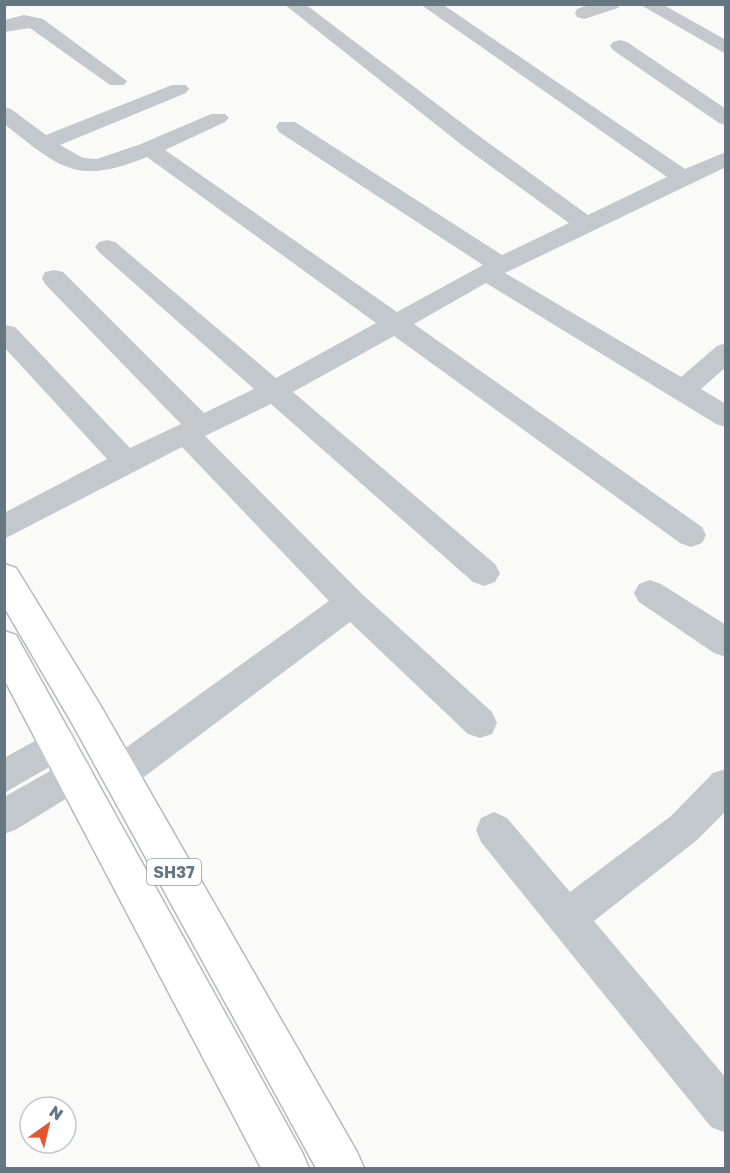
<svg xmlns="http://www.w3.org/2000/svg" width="730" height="1173" font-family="'Golos Text',sans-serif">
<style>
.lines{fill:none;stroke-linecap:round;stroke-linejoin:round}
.major-casing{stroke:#b5babe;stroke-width:3}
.minor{fill:#c3c8cc;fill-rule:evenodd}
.major{fill:#fff;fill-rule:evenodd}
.labels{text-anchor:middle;stroke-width:6;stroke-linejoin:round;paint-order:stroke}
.shield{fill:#fff;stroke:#939fa8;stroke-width:1.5}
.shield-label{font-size:16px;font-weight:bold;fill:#657683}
</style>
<rect width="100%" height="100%" fill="#fafaf8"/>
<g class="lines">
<!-- major casing -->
<g class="major-casing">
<g id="major">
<path d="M 4,564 L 16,568 L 99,703 L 357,1152 L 364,1168 L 316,1168 L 73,725 L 4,607 Z"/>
<path d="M 4,631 L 16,635 L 302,1152 L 309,1168 L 261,1168 L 4,679 Z"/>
</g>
</g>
<!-- minor -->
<g class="minor">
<path d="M 284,4 L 305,4 L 479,136 L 588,215 L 667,177 L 420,4 L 442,4 L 685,169 L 726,152 L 726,167 L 505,273 L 681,377 L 717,346 L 726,343 L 726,367 L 701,389 L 726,404 L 726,427 L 716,424 L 486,283 L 414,324 L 702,527 L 706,535 L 702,543 L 691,547 L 680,543 L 394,336 L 293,392 L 495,564 L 500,573 L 495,582 L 484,586 L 473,582 L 271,404 L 205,436 L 362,594 L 492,712 L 497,723 L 492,734 L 480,738 L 468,734 L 350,622 L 132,786 L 119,790 L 106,786 L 101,774 L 106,762 L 329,601 L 182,447 L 4,539 L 4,513 L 107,459 L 4,347 L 4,325 L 15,327 L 130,448 L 181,424 L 45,284 L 42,278 L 45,272 L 54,270 L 63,272 L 204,413 L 254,389 L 99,252 L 95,247 L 99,242 L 107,240 L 115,242 L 276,378 L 376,323 L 147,157 C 75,186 61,168 4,124 L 4,107 L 11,109 L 46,135 L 172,85 L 186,85 L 189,89 L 186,93 L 60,145 L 83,158 L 97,159 L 141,144 L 211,114 L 225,114 L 229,118 L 225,122 L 165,150 L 397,312 L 483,265 L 279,132 L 276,127 L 279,122 L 295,122 L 502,255 L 569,223 L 463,146 Z"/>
<path d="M 591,4 L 620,4 L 618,8 L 584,19 L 577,17 L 575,13 L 577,9 Z"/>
<path d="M 639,4 L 662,4 L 726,40 L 726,54 Z"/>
<path d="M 24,15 L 43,19 L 127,81 L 124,85 L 110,85 L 30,28 L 4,32 L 4,20 Z"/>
<path d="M 620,40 L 627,42 L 726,109 L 726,125 L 719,123 L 613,50 L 610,46 L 613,42 Z"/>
<path d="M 650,580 L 661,584 L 726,625 L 726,657 L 714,653 L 639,602 L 634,593 L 639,584 Z"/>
<path d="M 60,727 L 72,732 L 77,743 L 72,754 L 4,793 L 4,758 Z"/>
<path d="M 75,757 L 88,761 L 93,773 L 88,785 L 17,829 L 4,834 L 4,797 Z"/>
<path d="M 726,769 L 726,811 L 697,840 L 594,921 L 726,1078 L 726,1133 L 711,1127 L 481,842 L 476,830 L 481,818 L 494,812 L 507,818 L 570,892 L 671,816 L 713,773 Z"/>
</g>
<!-- major -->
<use href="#major" class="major"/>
</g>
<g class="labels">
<!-- shield labels -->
<rect class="shield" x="147" y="859" width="54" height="26" rx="4.5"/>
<g class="shield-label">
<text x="174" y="878">SH37</text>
</g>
</g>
<!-- border -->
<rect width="730" height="1173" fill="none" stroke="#657683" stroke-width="12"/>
<!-- north arrow -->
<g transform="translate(48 1125) rotate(34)"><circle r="28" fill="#ffffff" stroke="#c1c8cd" stroke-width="1.5"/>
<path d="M0-4.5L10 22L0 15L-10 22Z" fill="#e4572e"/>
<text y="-9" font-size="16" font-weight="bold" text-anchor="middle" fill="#657683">N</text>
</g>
</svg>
